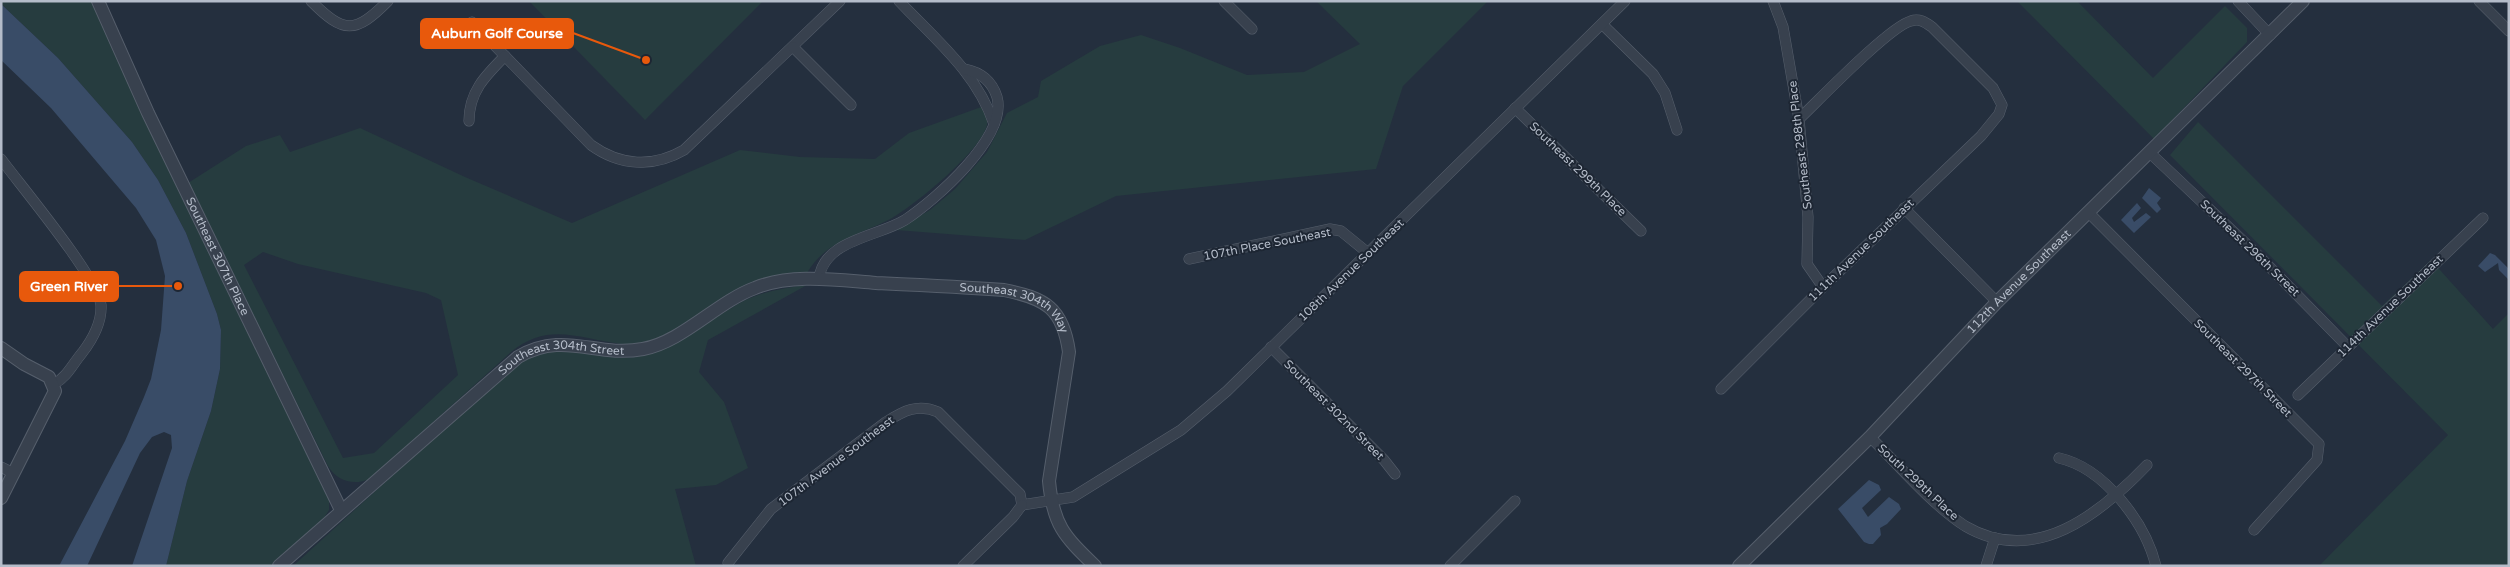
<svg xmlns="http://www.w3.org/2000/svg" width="2510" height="567" font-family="'Varela Round',sans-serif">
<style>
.green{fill:#263c3f;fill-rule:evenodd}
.water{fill:#394c67}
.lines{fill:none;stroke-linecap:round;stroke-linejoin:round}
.minor-casing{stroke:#565f6c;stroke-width:11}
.tertiary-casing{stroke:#565f6c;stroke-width:14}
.minor{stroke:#38414e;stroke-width:10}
.tertiary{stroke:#38414e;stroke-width:12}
.labels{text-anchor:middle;stroke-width:4;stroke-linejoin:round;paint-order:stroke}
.street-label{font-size:12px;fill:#b4bcc9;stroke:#1d2633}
.leader{fill:none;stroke:#e8590c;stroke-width:2}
.callout-dot{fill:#e8590c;stroke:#1d2633;stroke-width:2}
.callout{fill:#e8590c;stroke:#e8590c;stroke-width:2}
.callout-label{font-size:14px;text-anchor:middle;font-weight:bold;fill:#fff}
</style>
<rect width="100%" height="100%" fill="#242f3e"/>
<!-- green -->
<g class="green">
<path d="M 1,1 L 95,1 L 329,498 L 329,510 L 324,518 L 270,566 L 166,566 L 187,481 L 211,411 L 220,369 L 221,330 L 217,314 L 186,233 L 158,180 L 132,142 L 58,58 L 1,4 Z"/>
<path d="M 529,1 L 763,1 L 645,120 Z"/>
<path d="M 1316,1 L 1488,1 L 1403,86 L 1376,169 L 1116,196 L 1025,240 L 896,230 L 930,210 L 955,189 L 987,152 L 1007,113 L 1038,97 L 1041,81 L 1100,46 L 1141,35 L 1180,48 L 1247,75 L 1304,72 L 1360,44 Z"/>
<path d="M 2017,1 L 2077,1 L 2153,78 L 2225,6 L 2247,28 L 2247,42 L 2154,139 Z"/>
<path d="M 984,106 C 985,112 988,119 987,125 C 980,152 916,204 892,218 C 861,235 826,240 807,273 L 792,274 L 668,335 C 653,340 638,345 622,344 C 579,339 549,321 511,352 L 370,479 C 353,486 337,481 328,466 L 188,183 L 246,146 L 280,135 L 290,152 L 360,128 L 465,177 L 572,223 L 740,150 L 800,157 L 875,159 L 909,133 ZM 263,252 L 298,264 L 426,293 L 441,300 L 458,375 L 374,453 L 343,458 L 244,265 Z"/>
<path d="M 2198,122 L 2382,306 L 2431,260 L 2493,329 L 2509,313 L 2509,566 L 2319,566 L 2448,435 L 2170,155 Z"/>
<path d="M 807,285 L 708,340 L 699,372 L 724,402 L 748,468 L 716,485 L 675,489 L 696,566 L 293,566 L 523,357 C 539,351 559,348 576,351 C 597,354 615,360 636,357 C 675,350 704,323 738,304 C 759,292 783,288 807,285 Z"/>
</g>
<!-- water -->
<g class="water">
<path d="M 1,4 L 58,58 L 132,142 L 158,180 L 186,233 L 217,314 L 221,330 L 220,369 L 211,411 L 187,481 L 166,566 L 132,566 L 172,448 L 171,435 L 164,432 L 152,437 L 140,453 L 87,566 L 59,566 L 125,441 L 144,397 L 151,379 L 161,330 L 165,276 L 156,240 L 136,208 L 51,108 L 1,60 Z"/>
<path d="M 2149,188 L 2161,198 L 2157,203 L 2161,209 L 2157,213 L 2142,198 Z"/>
<path d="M 2137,203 L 2141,208 L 2132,218 L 2134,222 L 2146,213 L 2151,217 L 2134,233 L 2121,220 Z"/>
<path d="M 2490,253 L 2495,255 L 2509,269 L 2509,280 L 2499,270 L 2498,263 L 2485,272 L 2478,266 Z"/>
<path d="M 1869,480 L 1879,485 L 1881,490 L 1862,508 L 1868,517 L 1889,497 L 1899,504 L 1901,509 L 1887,524 L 1880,528 L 1881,535 L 1873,544 L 1869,544 L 1864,542 L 1838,509 Z"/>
</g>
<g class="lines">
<!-- minor casing -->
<g class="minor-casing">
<g id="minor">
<path d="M 311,1 C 344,34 355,34 388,1"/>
<path d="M 899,1 C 935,39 977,73 994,124"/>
<path d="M 1224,1 L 1252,29"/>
<path d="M 1773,1 L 1783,27 L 1799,119 L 1808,217 L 1807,264 L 1823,287"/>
<path d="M 2238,1 L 2270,35"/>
<path d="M 2479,1 L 2509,31"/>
<path d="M 472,22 L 591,145 C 620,166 653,168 684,150 L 840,1"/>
<path d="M 1602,24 L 1653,74 L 1665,93 L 1677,130"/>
<path d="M 793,47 L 851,105"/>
<path d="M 1515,108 L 1641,231"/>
<path d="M 469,121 C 469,92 485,76 505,56"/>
<path d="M 2150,153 L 2258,255 L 2347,346"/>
<path d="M 1,159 C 21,186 98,278 101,305 C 102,323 92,340 82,353 C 72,365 67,377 54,384"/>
<path d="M 1904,208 L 1997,302"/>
<path d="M 2089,213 L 2319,444 L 2317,460 L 2254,530"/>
<path d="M 1189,259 L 1330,229 L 1341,231 L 1368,253"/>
<path d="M 819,279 C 823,240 877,237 905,220 C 935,200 1008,137 997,97 C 992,81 980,72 964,69"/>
<path d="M 1271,347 L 1384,460 L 1395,474"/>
<path d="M 1721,389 L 1823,287 L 1981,136 L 1999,114 L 2002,105 L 1993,88 L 1932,27 C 1925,22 1919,18 1911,21 C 1890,26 1819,100 1799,119"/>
<path d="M 2298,395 L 2483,218"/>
<path d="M 1870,437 C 1899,465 1931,504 1965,526 C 2035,567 2100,514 2147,465"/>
<path d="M 2059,458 C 2104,468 2145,522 2156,566"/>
<path d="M 1,467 L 13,473"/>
<path d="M 1022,505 L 1073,497 L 1181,430 L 1227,391 L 1625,1"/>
<path d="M 728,563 L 771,509 L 886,422 C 903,411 918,403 938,412 L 1020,494 L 1022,505"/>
<path d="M 963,566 L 1013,517 L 1022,505"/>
<path d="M 1450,566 L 1515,501"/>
<path d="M 1986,566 L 1995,538"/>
</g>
</g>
<!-- tertiary casing -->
<g class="tertiary-casing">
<g id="tertiary">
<path id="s1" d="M 98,1 L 148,113 L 341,510"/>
<path d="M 1,348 L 24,364 L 49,377 L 55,391 L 1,498"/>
<path id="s2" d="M 279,566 L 518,357 C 565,330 595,358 643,349 C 682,342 717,302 755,288 C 792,273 837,280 876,283 C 918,285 961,287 1004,290 C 1045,298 1063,308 1069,352 L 1049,481 C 1053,525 1064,536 1095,566"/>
<path id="s3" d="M 1739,566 L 1870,437 L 1997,302 L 2303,1"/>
</g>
</g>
<!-- minor -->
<use href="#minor" class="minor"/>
<!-- tertiary -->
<use href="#tertiary" class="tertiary"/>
</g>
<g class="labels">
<!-- street labels -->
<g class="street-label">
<text transform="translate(1800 145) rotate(-97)" y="4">Southeast 298th Place</text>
<text transform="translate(1578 169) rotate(44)" y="4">Southeast 299th Place</text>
<text transform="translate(1267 244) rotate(-11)" y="4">107th Place Southeast</text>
<text transform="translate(2250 248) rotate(44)" y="4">Southeast 296th Street</text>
<text transform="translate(1861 250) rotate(-44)" y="4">111th Avenue Southeast</text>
<text dy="4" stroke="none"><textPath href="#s1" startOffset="282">Southeast 307th Place</textPath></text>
<text transform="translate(1351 270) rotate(-44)" y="4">108th Avenue Southeast</text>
<text dy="4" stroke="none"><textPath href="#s3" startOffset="399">112th Avenue Southeast</textPath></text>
<text transform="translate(2390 306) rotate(-44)" y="4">114th Avenue Southeast</text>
<text dy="4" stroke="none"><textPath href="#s2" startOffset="841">Southeast 304th Way</textPath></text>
<text dy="4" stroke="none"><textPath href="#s2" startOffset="360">Southeast 304th Street</textPath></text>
<text transform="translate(2243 368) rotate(45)" y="4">Southeast 297th Street</text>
<text transform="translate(1334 410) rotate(45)" y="4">Southeast 302nd Street</text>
<text transform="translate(836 461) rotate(-37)" y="4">107th Avenue Southeast</text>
<text transform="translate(1918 482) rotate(43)" y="4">South 299th Place</text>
</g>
</g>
<!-- callouts -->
<path class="leader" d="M646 60L573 33M178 286L118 286"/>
<g class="callout-dot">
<circle cx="646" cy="60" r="5"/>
<circle cx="178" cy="286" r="5"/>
</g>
<g class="callout">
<rect x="421" y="19" width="152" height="29" rx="5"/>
<rect x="20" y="272" width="98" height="29" rx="5"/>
</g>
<g class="callout-label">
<text x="497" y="38">Auburn Golf Course</text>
<text x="69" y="291">Green River</text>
</g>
<!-- border -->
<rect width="2510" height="567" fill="none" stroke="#b4bcc9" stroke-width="5"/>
</svg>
